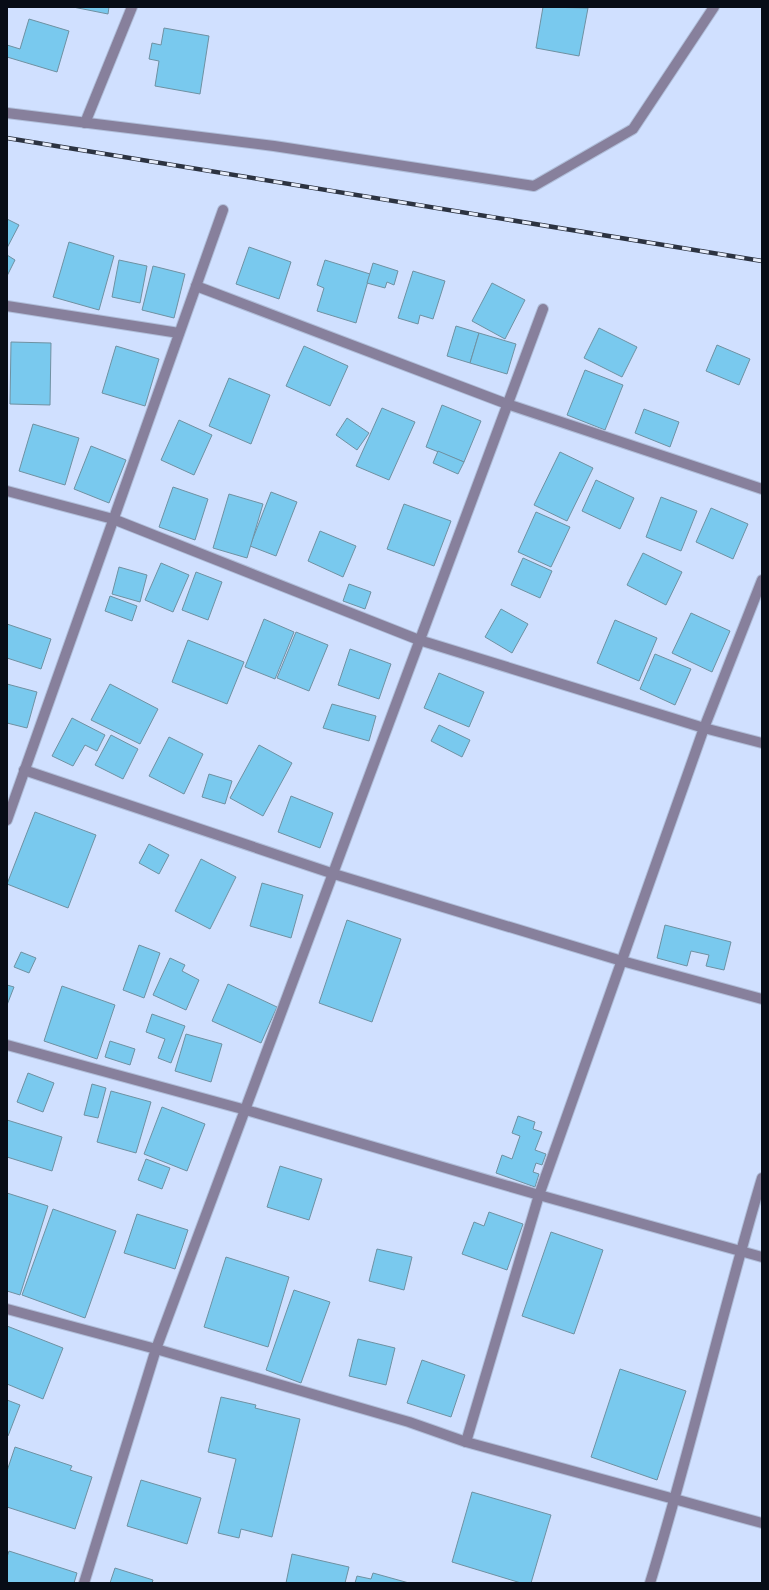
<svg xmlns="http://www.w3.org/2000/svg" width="769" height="1590" font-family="Helvetica,sans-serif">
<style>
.building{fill:#79c9ee;stroke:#6f91a2}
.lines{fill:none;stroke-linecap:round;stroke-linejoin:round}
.minor-casing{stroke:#b0beda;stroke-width:12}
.minor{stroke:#87809c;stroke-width:10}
.rail-casing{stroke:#2c3341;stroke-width:4.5}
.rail{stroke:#e7edfa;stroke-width:3;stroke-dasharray:9;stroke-linecap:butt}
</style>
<rect width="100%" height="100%" fill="#d0e0ff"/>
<!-- building -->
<g class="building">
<path d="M 73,7 L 109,7 L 108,14 Z"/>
<path d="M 543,7 L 588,8 L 579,56 L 536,48 Z"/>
<path d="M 29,19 L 69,31 L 57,72 L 7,57 L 7,45 L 20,49 Z"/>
<path d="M 164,28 L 209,36 L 200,94 L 155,86 L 159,61 L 149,59 L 152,43 L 161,45 Z"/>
<path d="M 7,219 L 19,225 L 7,248 Z"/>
<path d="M 69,242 L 114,256 L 99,310 L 53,297 Z"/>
<path d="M 249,247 L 291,262 L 279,299 L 236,284 Z"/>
<path d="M 7,255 L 15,260 L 7,276 Z"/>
<path d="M 119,260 L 147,266 L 140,303 L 112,297 Z"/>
<path d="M 325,260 L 370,274 L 356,323 L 317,311 L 324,288 L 317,285 Z"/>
<path d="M 373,263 L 398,271 L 394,285 L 387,282 L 385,288 L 367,283 Z"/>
<path d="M 153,266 L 185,274 L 174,318 L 142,310 Z"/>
<path d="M 413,271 L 445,281 L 433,319 L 420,315 L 418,324 L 398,318 Z"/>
<path d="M 492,283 L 525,300 L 505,339 L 472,321 Z"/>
<path d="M 456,326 L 479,333 L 470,363 L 447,356 Z"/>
<path d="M 599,328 L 637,347 L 622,377 L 584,358 Z"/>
<path d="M 479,333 L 516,344 L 507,374 L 470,363 Z"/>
<path d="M 11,342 L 51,343 L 50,405 L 10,404 Z"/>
<path d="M 717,345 L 750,359 L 739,385 L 706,371 Z"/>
<path d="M 116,346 L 159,359 L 145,406 L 102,393 Z"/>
<path d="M 304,346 L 348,366 L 330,406 L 286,386 Z"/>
<path d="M 585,370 L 623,385 L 605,430 L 567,415 Z"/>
<path d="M 229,378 L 270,395 L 251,444 L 209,426 Z"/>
<path d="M 442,405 L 481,421 L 464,462 L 426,447 Z"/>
<path d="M 382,408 L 415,422 L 389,480 L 356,466 Z"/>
<path d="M 644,409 L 679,422 L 670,447 L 635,433 Z"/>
<path d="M 347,418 L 369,433 L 357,450 L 336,435 Z"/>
<path d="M 179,420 L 212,435 L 194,475 L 161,460 Z"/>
<path d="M 33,424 L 79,438 L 65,485 L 19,471 Z"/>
<path d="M 91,446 L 126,460 L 109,503 L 74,489 Z"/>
<path d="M 438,451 L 464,462 L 458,474 L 433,463 Z"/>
<path d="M 560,452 L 593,468 L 567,521 L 534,505 Z"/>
<path d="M 596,480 L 634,498 L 620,529 L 582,511 Z"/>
<path d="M 173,487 L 208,499 L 195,540 L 159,527 Z"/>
<path d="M 271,492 L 297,502 L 276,556 L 250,546 Z"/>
<path d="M 229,494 L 263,504 L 247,558 L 213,548 Z"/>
<path d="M 661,497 L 697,511 L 681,551 L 646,537 Z"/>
<path d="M 404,504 L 451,521 L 434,566 L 387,549 Z"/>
<path d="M 711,508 L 748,524 L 733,559 L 696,542 Z"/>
<path d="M 536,512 L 570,527 L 551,567 L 518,552 Z"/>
<path d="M 320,531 L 356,546 L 343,577 L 308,561 Z"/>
<path d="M 643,553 L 682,572 L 666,605 L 627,585 Z"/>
<path d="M 523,558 L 552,571 L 540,598 L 511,585 Z"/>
<path d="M 161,563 L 189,575 L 173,612 L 145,600 Z"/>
<path d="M 119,567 L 147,575 L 140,602 L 112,594 Z"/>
<path d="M 196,572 L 222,582 L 208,620 L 182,610 Z"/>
<path d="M 349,584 L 371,592 L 365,609 L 343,601 Z"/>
<path d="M 110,596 L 137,606 L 132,621 L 105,611 Z"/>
<path d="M 501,609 L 528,624 L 512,653 L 485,637 Z"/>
<path d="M 691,613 L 730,631 L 712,672 L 672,653 Z"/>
<path d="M 264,619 L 294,632 L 275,679 L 245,667 Z"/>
<path d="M 615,620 L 657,638 L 639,681 L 597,663 Z"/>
<path d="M 7,624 L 51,639 L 41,669 L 7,658 Z"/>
<path d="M 296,632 L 328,645 L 309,691 L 277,678 Z"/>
<path d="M 188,640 L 244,662 L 227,704 L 172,682 Z"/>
<path d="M 350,649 L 391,664 L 379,699 L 338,685 Z"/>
<path d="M 655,654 L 691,669 L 675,705 L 640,689 Z"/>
<path d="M 439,673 L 484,692 L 469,727 L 424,708 Z"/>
<path d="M 7,684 L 37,692 L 27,728 L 7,723 Z"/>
<path d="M 110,684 L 158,709 L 140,744 L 91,720 Z"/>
<path d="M 332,704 L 376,716 L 369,741 L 323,728 Z"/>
<path d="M 72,718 L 105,735 L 97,751 L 85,745 L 73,766 L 52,756 Z"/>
<path d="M 439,725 L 470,740 L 462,757 L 431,741 Z"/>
<path d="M 111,735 L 138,749 L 123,779 L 95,765 Z"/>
<path d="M 169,737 L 203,754 L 184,794 L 149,776 Z"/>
<path d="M 259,745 L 292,763 L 263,816 L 230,798 Z"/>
<path d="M 209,774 L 232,781 L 225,804 L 202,797 Z"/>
<path d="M 291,796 L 333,813 L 320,848 L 278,832 Z"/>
<path d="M 35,812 L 96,835 L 68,908 L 7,884 Z"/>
<path d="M 149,844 L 169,855 L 159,874 L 139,863 Z"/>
<path d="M 201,859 L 236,877 L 210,929 L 175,911 Z"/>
<path d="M 262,883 L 303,895 L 291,938 L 250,926 Z"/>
<path d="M 347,920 L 401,939 L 372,1022 L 319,1003 Z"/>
<path d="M 665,925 L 731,942 L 724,970 L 706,966 L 709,955 L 691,951 L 687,966 L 657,958 Z"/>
<path d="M 139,945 L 160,953 L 144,998 L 123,990 Z"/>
<path d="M 21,952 L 36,958 L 29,973 L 14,967 Z"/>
<path d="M 170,958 L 185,965 L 182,971 L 199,980 L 186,1010 L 153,995 Z"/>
<path d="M 228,984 L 277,1007 L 261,1043 L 212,1021 Z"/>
<path d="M 7,985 L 14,987 L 7,1005 Z"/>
<path d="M 62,986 L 115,1005 L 97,1059 L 44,1041 Z"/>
<path d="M 152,1014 L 185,1026 L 171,1063 L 158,1058 L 165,1039 L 146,1032 Z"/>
<path d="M 186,1034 L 222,1044 L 211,1082 L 175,1071 Z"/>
<path d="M 110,1041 L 135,1049 L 130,1065 L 105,1057 Z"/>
<path d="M 28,1073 L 54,1083 L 43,1112 L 17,1102 Z"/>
<path d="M 92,1084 L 106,1088 L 98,1118 L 84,1115 Z"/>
<path d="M 111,1091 L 151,1102 L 136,1153 L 97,1142 Z"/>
<path d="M 162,1107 L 205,1124 L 187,1171 L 144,1154 Z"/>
<path d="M 518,1116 L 535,1122 L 533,1129 L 542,1132 L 535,1150 L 546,1154 L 542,1165 L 536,1163 L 533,1172 L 539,1174 L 535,1187 L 496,1173 L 502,1155 L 512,1159 L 520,1136 L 512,1133 Z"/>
<path d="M 7,1120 L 62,1137 L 52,1171 L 7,1157 Z"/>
<path d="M 146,1159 L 170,1168 L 162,1189 L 138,1180 Z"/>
<path d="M 280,1166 L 322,1179 L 309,1220 L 267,1207 Z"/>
<path d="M 7,1193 L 48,1206 L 20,1295 L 7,1291 Z"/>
<path d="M 53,1209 L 116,1231 L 85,1318 L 22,1295 Z"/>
<path d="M 489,1212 L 523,1224 L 507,1270 L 462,1254 L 474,1222 L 484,1226 Z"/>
<path d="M 137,1214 L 188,1230 L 175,1269 L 124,1253 Z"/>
<path d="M 551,1232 L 603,1250 L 574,1334 L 522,1316 Z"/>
<path d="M 377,1249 L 412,1257 L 404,1290 L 369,1281 Z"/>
<path d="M 226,1257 L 289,1277 L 268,1347 L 204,1327 Z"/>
<path d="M 294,1290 L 330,1302 L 301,1383 L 266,1370 Z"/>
<path d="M 7,1326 L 63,1348 L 43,1399 L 7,1384 Z"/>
<path d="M 358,1339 L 395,1348 L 386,1385 L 349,1376 Z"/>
<path d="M 422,1360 L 465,1375 L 451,1417 L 407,1403 Z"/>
<path d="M 620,1369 L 686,1391 L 657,1480 L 591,1457 Z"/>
<path d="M 221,1397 L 256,1405 L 255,1408 L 300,1419 L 272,1537 L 241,1529 L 239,1538 L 218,1533 L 236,1459 L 208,1452 Z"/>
<path d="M 7,1400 L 20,1405 L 8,1436 L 7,1436 Z"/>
<path d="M 15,1447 L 72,1466 L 70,1470 L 92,1477 L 75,1529 L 7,1507 L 7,1471 Z"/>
<path d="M 141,1480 L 201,1498 L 187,1544 L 127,1526 Z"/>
<path d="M 472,1492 L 551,1515 L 531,1583 L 521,1583 L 452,1562 Z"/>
<path d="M 9,1551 L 77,1573 L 74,1583 L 7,1583 L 7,1557 Z"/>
<path d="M 292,1554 L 349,1567 L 345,1583 L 286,1583 Z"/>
<path d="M 115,1568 L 153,1580 L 152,1583 L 110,1583 Z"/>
<path d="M 373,1573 L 409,1583 L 355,1583 L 357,1576 L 371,1579 Z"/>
</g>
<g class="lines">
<!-- minor casing -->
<g class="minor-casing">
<g id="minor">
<path d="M 7,113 L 274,146 L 534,186 L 633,129 L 714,7"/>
<path d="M 85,123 L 132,7"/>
<path d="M 196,286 L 507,404 L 762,489"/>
<path d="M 7,306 L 179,333"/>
<path d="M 7,491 L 113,519 L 419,640 L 704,728 L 762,743"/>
<path d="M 24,770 L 334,874 L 622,961 L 762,999"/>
<path d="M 7,820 L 223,210"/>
<path d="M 7,1045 L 246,1110 L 539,1195 L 762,1257"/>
<path d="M 7,1309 L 156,1349 L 409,1422 L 466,1442 L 762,1523"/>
<path d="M 466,1442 L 539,1195 L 704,728 L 762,580"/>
<path d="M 84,1583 L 156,1349 L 543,309"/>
<path d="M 650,1583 C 691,1449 722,1312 762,1178"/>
</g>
</g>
<!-- minor -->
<use href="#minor" class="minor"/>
<!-- rail casing -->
<g class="rail-casing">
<path id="rail" d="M 7,138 L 762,261"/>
</g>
<!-- rail -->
<use href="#rail" class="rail"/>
</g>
<!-- border -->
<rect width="769" height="1590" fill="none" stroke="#070c16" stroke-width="16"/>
</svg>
